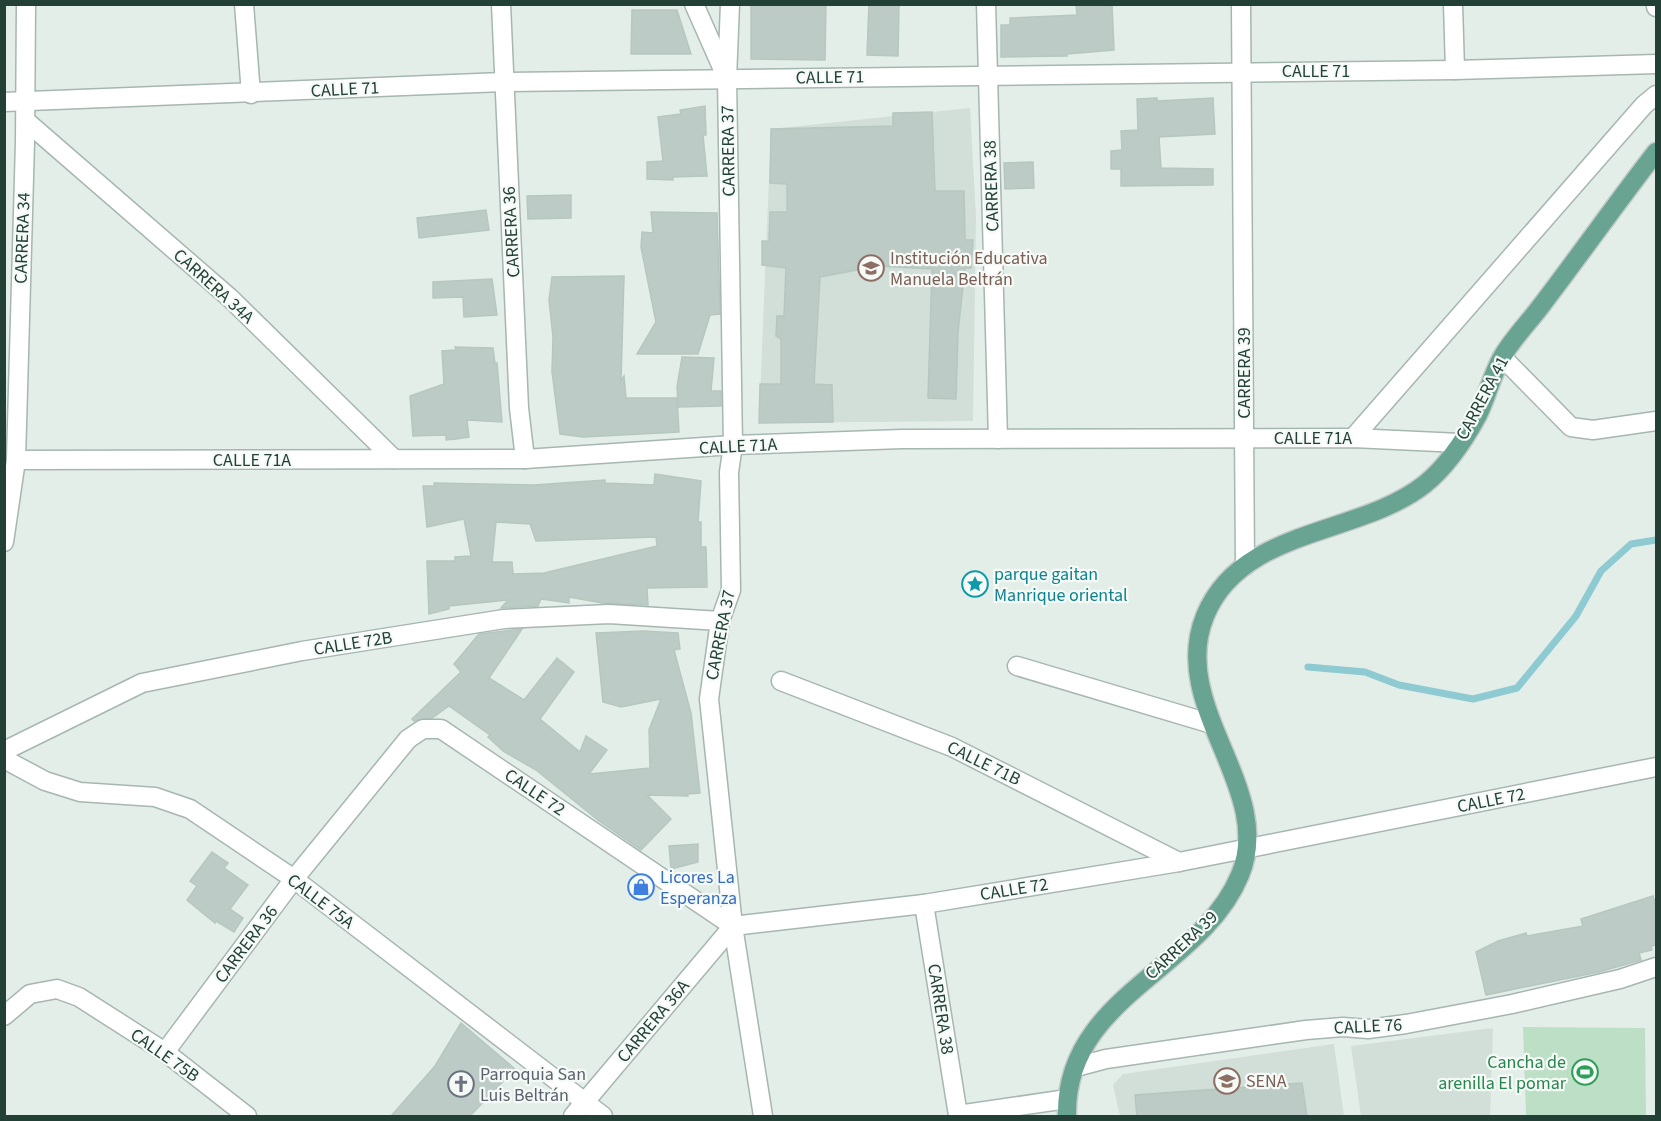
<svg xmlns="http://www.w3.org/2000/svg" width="1661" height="1121" font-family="'Source Sans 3',sans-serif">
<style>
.built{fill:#d2ded8}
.green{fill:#bddfc5}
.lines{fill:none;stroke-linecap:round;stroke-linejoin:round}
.stream{stroke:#8dcad2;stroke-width:7}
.building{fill:#bccbc5;stroke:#b6c7c0;stroke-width:1.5;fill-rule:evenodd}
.minor-casing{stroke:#a6b6b0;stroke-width:21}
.major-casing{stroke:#c1cac7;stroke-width:21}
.minor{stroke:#fff;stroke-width:18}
.major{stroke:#69a392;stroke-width:18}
.labels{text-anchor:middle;stroke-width:4.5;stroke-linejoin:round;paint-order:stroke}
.street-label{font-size:18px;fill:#234037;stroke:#f5faf7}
.education-label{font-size:18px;fill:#785e54;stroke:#f5faf7;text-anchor:start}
.culture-label{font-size:18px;fill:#0d838f;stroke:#f5faf7;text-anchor:start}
.shop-label{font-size:18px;fill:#366cbe;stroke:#f5faf7;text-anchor:start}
.leisure-label{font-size:18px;fill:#27864d;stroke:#f5faf7;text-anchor:end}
.worship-label{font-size:18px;fill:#5b616d;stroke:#f5faf7;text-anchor:start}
</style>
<rect width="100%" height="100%" fill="#e4eee9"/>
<!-- built -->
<g class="built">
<path d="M 970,108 L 976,217 L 973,421 L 759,423 L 771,129 Z"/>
<path d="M 1493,1028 L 1490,1116 L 1361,1116 L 1351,1046 Z"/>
<path d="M 1334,1044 L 1344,1116 L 1120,1116 L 1113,1085 L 1123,1074 Z"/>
</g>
<!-- green -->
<path class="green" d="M 1523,1027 L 1645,1028 L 1646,1116 L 1526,1116 Z"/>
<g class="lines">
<!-- stream -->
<path class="stream" d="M 1308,667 L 1365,672 L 1399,685 L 1473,699 L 1517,688 L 1576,616 L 1601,571 L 1631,544 L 1656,540"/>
</g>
<!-- building -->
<g class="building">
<path d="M 751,4 L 826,4 L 825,60 L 751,59 Z"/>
<path d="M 869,4 L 899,4 L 898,56 L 867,55 Z"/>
<path d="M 1076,4 L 1112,4 L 1114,50 L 1067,54 L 1067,56 L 1001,57 L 1001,25 L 1010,25 L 1010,18 L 1077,15 Z"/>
<path d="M 632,10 L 677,10 L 691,54 L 631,54 Z"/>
<path d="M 1157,98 L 1157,101 L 1213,98 L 1215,134 L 1159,137 L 1161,168 L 1213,169 L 1213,185 L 1121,186 L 1121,169 L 1111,169 L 1111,151 L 1122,150 L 1121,131 L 1138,130 L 1137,99 Z"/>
<path d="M 705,106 L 706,135 L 703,135 L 707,176 L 673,177 L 673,180 L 647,179 L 647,162 L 663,161 L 658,117 L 681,114 L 680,110 Z"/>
<path d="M 932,112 L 935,191 L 964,191 L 965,240 L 973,240 L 971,268 L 965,268 L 958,332 L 956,399 L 928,398 L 932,269 L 878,266 L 820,277 L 814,384 L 832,385 L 833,422 L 759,423 L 760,384 L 781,384 L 781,339 L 776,336 L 777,316 L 784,316 L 786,268 L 762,265 L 762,241 L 769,241 L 770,212 L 787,212 L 787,184 L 770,183 L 771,129 L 893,126 L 893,113 Z"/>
<path d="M 1033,162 L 1034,188 L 1005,189 L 1004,163 Z"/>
<path d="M 571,195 L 571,218 L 528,219 L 527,196 Z"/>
<path d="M 486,210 L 489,230 L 419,238 L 417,218 Z"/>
<path d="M 651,212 L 717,213 L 720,314 L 710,315 L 698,354 L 637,354 L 656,322 L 641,247 L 642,232 L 653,233 Z"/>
<path d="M 624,276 L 621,381 L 624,376 L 626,398 L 677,398 L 679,432 L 583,437 L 560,434 L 552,372 L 553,337 L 549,300 L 552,277 Z"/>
<path d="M 492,279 L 497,315 L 464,317 L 463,297 L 433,298 L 433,282 Z"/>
<path d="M 455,347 L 493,348 L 495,363 L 497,363 L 502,422 L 467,420 L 469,437 L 456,439 L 446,440 L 446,435 L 413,436 L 410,396 L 444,384 L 442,351 L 456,350 Z"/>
<path d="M 682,357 L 714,358 L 711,391 L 721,391 L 721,406 L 678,407 L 677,387 Z"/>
<path d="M 655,474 L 701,481 L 698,522 L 701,522 L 701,547 L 706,547 L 707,587 L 647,588 L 648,605 L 602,603 L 569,597 L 569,603 L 541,599 L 538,606 L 501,608 L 508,600 L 449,606 L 449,609 L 429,614 L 427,561 L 455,561 L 455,557 L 471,556 L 464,519 L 427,527 L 423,486 L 435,486 L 434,483 L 534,485 L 605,480 L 605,483 L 654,485 ZM 496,522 L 530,524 L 536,541 L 656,537 L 657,546 L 544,573 L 513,574 L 512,562 L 492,562 Z"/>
<path d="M 522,629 L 489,678 L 524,700 L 557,658 L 574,672 L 540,719 L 580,752 L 586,736 L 607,750 L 589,774 L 650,768 L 649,730 L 661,699 L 621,707 L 603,702 L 596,633 L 643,631 L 678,633 L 680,649 L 674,650 L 691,713 L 700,793 L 687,794 L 688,796 L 647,795 L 671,819 L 641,850 L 599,821 L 536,770 L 503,751 L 488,737 L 490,735 L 449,706 L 432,718 L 414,721 L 412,719 L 461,672 L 454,664 L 479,634 Z"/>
<path d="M 698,844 L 698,862 L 671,869 L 669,846 Z"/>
<path d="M 212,852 L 228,863 L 224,868 L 248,885 L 230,909 L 243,918 L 234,932 L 216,921 L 215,923 L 187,900 L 197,886 L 190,881 Z"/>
<path d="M 1653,896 L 1656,905 L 1656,945 L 1651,946 L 1652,950 L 1639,953 L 1641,960 L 1599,972 L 1486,995 L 1476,952 L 1498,941 L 1526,933 L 1527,936 L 1583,926 L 1581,919 Z"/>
<path d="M 461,1023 L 515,1069 L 470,1116 L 391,1116 L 435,1066 Z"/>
<path d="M 1302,1083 L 1307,1116 L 1137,1116 L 1135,1095 Z"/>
</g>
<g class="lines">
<!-- minor casing -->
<g class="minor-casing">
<g id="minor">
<path d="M 244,4 L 251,94"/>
<path d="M 501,4 L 519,408 L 525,459"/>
<path d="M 694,4 L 725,74"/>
<path d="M 730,4 L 727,79 L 733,445 L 729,472 L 731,590 L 720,621 L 709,699 L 733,926 L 763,1116"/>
<path d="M 986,4 L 998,439"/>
<path d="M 1241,4 L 1245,566"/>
<path d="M 1453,4 L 1455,70"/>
<path d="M 1656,4 L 1656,7"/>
<path d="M 4,102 L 503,82 L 1455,70 L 1656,64"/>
<path d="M 26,121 L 230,298 L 394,459"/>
<path d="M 1502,357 L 1571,427 L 1593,430 L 1656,421"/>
<path d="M 1353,438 L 1644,105 L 1656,95"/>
<path d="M 16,460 L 525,459 L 733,445 L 902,439 L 1353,438 L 1460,443"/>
<path d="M 4,542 L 16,460 L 25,142 L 26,4"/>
<path d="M 1017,666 L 1212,724"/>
<path d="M 781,681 L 952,747 L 1179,862"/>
<path d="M 4,751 L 142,683 L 302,651 L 504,619 L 609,614 L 720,621"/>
<path d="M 4,759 L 45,781 L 80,792 L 155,797 L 190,809 L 294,879 L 603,1116"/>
<path d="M 924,904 L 958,1115 L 1067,1099"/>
<path d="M 4,1016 L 30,994 L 57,989 L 79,997 L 165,1052 L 247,1116"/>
<path d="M 165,1052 L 294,879 L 408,739 L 423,729 L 441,729 L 733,926 L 924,904 L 1179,862 L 1656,767"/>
<path d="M 1076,1067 L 1106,1059 L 1306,1030 L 1343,1027 L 1368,1029 L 1406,1024 L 1512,1004 L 1620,979 L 1656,967"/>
<path d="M 573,1116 L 733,926"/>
</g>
</g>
<!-- major casing -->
<g class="major-casing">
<path id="major" d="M 1067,1116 C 1064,997 1201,970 1240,875 C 1276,789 1168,707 1205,616 C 1241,527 1360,536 1425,484 C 1446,467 1465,439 1478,415 C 1487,396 1492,375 1502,357 C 1513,338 1531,320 1544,302 C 1582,252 1618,201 1656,152"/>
</g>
<!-- minor -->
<use href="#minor" class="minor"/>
<!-- major -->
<use href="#major" class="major"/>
</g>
<!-- icons -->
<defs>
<g id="school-ring" transform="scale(1.35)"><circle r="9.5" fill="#f5faf7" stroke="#8d6e63" stroke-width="1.5"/><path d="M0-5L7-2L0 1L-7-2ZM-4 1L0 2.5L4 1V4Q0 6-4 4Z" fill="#8d6e63"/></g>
<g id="sight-ring" transform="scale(1.35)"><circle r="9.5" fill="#f5faf7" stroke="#0f9aa8" stroke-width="1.5"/><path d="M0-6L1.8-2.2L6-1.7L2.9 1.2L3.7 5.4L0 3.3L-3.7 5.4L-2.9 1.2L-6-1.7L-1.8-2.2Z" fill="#0f9aa8"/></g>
<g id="shop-ring" transform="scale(1.35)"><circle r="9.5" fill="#f5faf7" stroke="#3f7fe0" stroke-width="1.5"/><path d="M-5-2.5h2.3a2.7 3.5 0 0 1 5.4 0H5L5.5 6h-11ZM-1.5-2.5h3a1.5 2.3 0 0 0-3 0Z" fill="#3f7fe0"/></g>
<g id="stadium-ring" transform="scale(1.35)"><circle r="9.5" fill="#f5faf7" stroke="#2e9e5b" stroke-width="1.5"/><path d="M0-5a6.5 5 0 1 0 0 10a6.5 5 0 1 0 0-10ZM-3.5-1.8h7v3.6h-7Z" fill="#2e9e5b"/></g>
<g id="university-ring" transform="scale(1.35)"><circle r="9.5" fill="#f5faf7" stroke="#8d6e63" stroke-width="1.5"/><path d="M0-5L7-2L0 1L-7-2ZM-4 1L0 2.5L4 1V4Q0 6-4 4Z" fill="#8d6e63"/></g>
<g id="church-ring" transform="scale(1.35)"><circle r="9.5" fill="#f5faf7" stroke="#6b7280" stroke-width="1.5"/><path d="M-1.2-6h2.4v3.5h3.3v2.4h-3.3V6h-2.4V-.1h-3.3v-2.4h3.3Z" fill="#6b7280"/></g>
</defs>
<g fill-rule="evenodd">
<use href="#school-ring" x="871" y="268"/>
<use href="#sight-ring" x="975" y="584"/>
<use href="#shop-ring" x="641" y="887"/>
<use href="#stadium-ring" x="1585" y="1072"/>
<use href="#university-ring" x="1227" y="1081"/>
<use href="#church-ring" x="461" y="1084"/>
</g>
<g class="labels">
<!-- street labels -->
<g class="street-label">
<text x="1316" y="77">CALLE 71</text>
<text transform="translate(830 77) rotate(-1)" y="6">CALLE 71</text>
<text transform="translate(345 89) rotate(-3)" y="6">CALLE 71</text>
<text transform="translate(728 151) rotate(-91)" y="6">CARRERA 37</text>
<text transform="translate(991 186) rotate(-92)" y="6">CARRERA 38</text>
<text transform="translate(511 232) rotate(-93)" y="6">CARRERA 36</text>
<text transform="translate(22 238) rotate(-88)" y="6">CARRERA 34</text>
<text transform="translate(214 286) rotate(42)" y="6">CARRERA 34A</text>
<text transform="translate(1244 373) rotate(-90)" y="6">CARRERA 39</text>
<text transform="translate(1482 398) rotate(-62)" y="6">CARRERA 41</text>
<text x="1313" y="444">CALLE 71A</text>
<text transform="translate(738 446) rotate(-3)" y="6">CALLE 71A</text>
<text x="252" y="466">CALLE 71A</text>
<text transform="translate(720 635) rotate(-79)" y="6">CARRERA 37</text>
<text transform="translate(353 643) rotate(-9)" y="6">CALLE 72B</text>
<text transform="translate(984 763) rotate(26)" y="6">CALLE 71B</text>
<text transform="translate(535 792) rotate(34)" y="6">CALLE 72</text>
<text transform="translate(1491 800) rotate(-11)" y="6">CALLE 72</text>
<text transform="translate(1014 889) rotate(-9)" y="6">CALLE 72</text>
<text transform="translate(321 901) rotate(37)" y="6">CALLE 75A</text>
<text transform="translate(246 944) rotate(-53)" y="6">CARRERA 36</text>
<text transform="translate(1181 945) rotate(-43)" y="6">CARRERA 39</text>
<text transform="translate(941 1009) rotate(81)" y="6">CARRERA 38</text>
<text transform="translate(653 1021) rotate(-50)" y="6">CARRERA 36A</text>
<text transform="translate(1368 1026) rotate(-3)" y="6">CALLE 76</text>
<text transform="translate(165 1055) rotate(35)" y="6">CALLE 75B</text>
</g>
<!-- education labels -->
<g class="education-label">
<text x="890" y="264">Institución Educativa<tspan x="890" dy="21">Manuela Beltrán</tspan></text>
<text x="1246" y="1087">SENA</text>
</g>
<!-- culture labels -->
<g class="culture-label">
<text x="994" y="580">parque gaitan<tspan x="994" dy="21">Manrique oriental</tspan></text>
</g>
<!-- shop labels -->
<g class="shop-label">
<text x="660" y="883">Licores La<tspan x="660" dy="21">Esperanza</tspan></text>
</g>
<!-- leisure labels -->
<g class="leisure-label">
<text x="1566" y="1068">Cancha de<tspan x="1566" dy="21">arenilla El pomar</tspan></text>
</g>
<!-- worship labels -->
<g class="worship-label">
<text x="480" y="1080">Parroquia San<tspan x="480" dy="21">Luis Beltrán</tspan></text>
</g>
</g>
<!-- border -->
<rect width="1661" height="1121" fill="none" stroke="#234037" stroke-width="12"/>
</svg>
